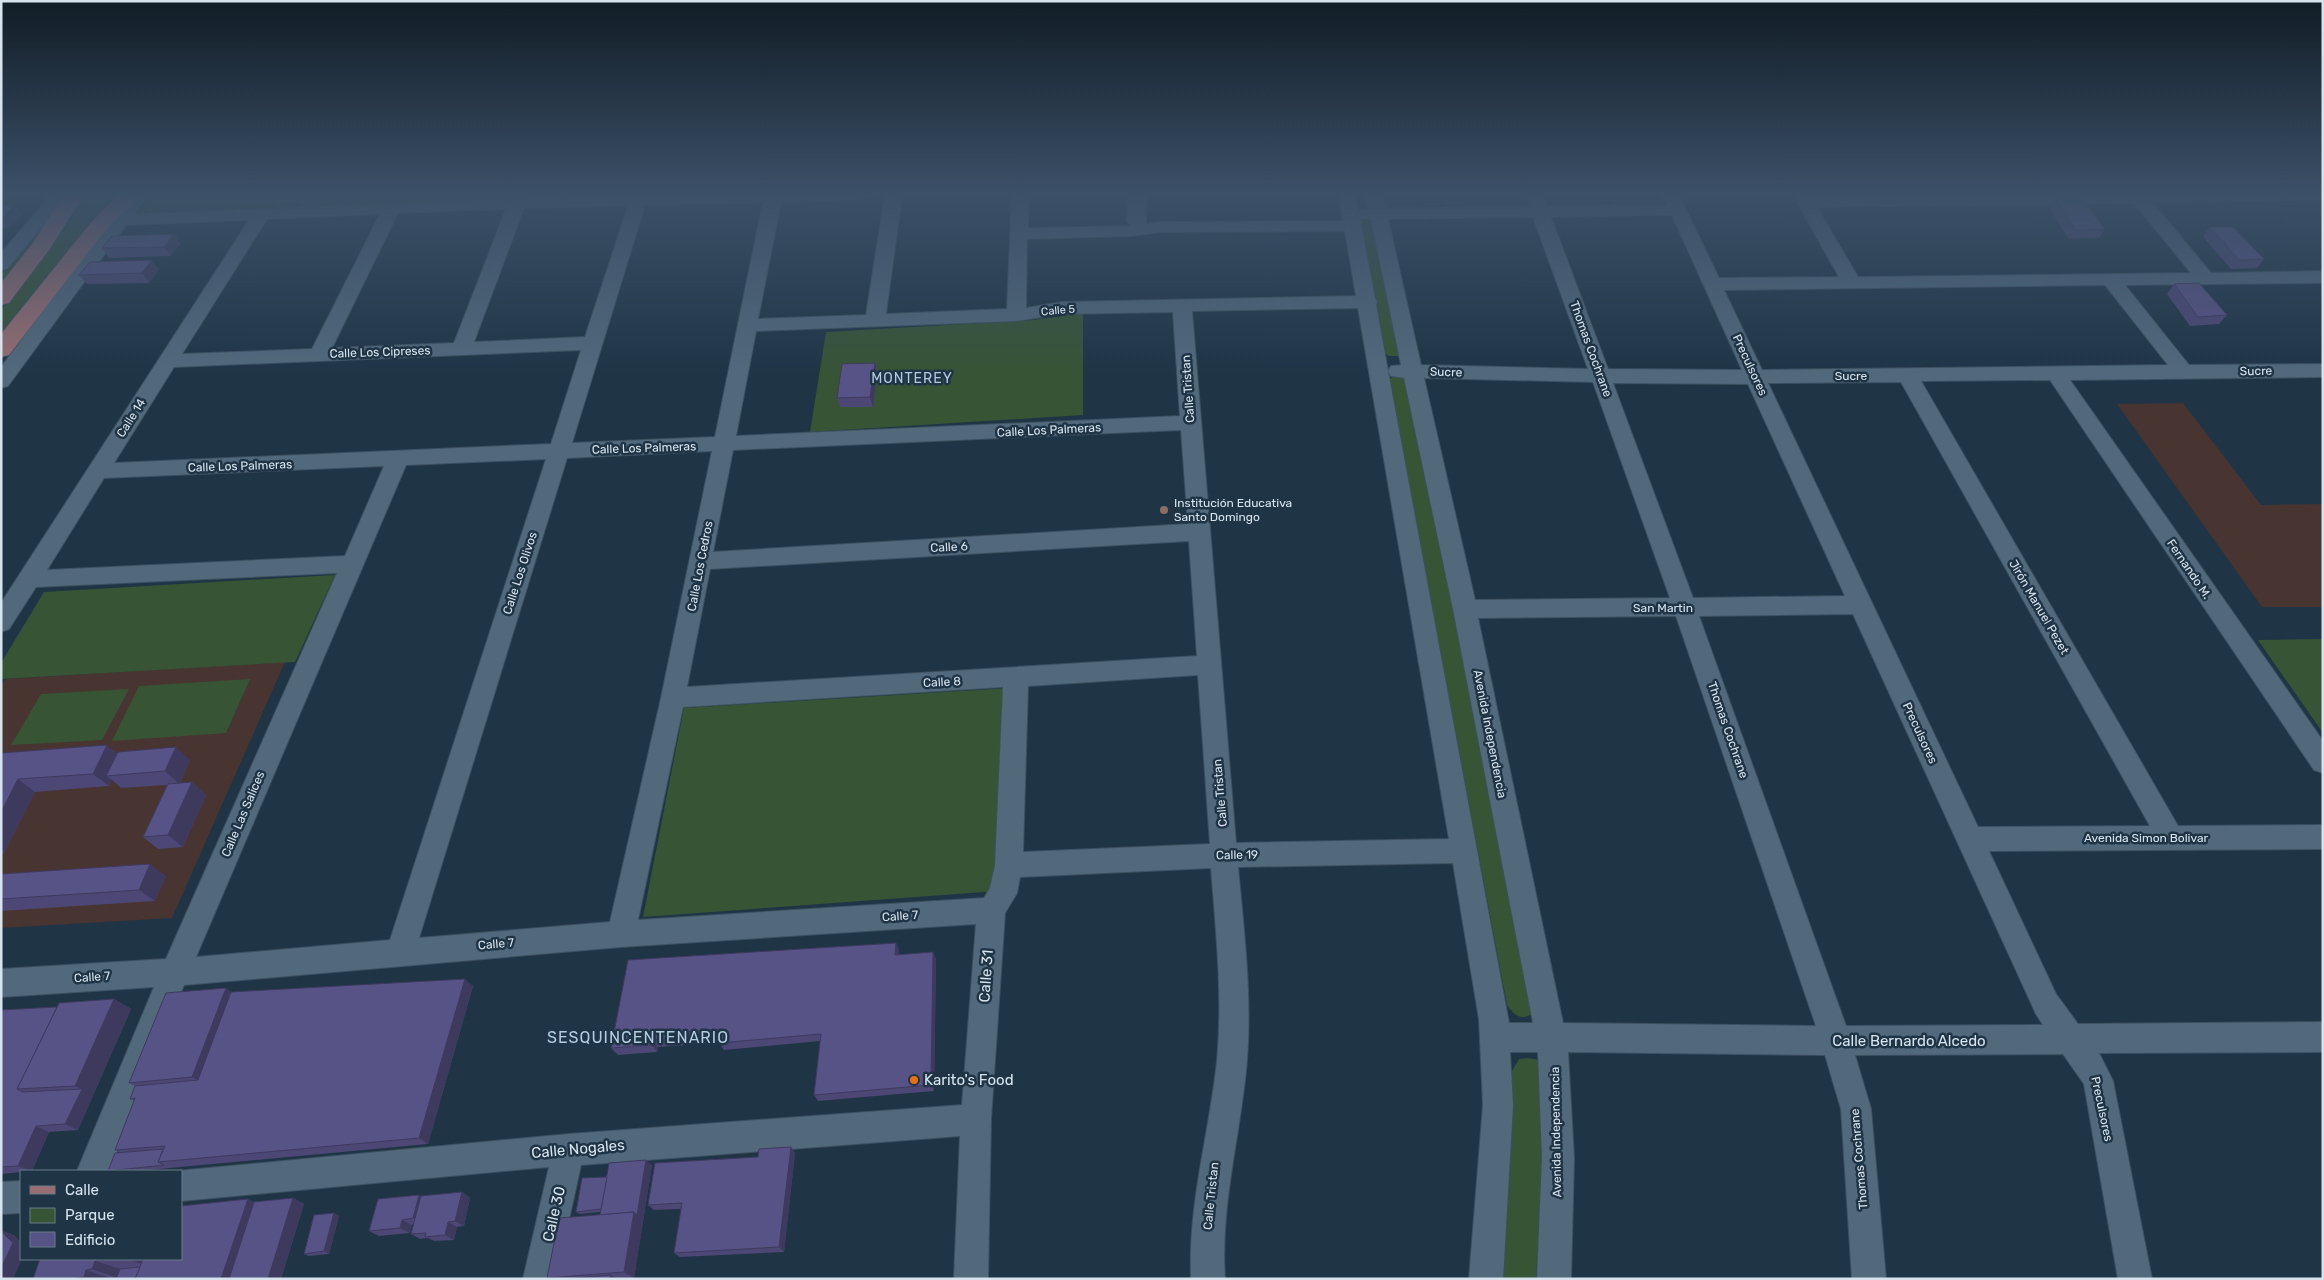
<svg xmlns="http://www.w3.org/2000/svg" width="2324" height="1280" font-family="Rubik,sans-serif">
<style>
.education{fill:#483431}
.green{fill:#375435}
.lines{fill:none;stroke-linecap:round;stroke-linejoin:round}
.minor-casing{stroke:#3d505e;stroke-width:2}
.major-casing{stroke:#3d505e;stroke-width:2}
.minor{fill:#52697c;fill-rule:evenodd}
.major{fill:#986e72;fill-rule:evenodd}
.wall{fill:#4c4774}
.shaded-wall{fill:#3e3a5e}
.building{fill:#585387;stroke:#3e3a5e}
.education-dot{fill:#8d6e63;stroke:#1f3445;stroke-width:2}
.food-dot{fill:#e8710a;stroke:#1f3445;stroke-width:2}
.labels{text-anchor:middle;stroke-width:5;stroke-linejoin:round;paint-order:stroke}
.far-street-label{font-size:11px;fill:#d7e4ee;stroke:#1f3445}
.street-label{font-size:12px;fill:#d7e4ee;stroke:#1f3445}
.poi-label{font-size:12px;fill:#d7e4ee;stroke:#1f3445;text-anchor:start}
.neighbourhood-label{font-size:14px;letter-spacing:1px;fill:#b2cbe0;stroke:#1f3445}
.near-street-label{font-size:15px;fill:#d7e4ee;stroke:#1f3445}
.near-poi-label{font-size:15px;fill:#d7e4ee;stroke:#1f3445;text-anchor:start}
.near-neighbourhood-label{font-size:16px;letter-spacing:1px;fill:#b2cbe0;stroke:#1f3445}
</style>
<rect width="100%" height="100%" fill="#1f3445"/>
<!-- education -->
<g class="education">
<path d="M 2183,403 L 2261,505 L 2323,504 L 2323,607 L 2262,607 L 2117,404 Z"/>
<path d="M 285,662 L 172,918 L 1,928 L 1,686 L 5,679 Z"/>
</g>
<!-- green -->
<g class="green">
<path d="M 83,195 L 116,195 L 92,219 L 1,337 L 1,310 L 73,217 Z"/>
<path d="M 152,195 L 633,195 L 137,214 Z"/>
<path d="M 50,215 L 26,258 L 1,289 L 1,275 Z"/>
<path d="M 1366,216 L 1374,220 L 1399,356 L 1389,356 L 1383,352 L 1358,221 L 1361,217 Z"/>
<path d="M 1083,313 L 1083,415 L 810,432 L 826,332 L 1034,320 Z"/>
<path d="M 1395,374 L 1405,375 L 1453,607 L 1532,1014 C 1521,1021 1514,1015 1507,1005 L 1389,380 Z"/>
<path d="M 335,575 L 295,662 L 1,679 L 1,663 L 44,592 Z"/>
<path d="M 2323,639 L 2323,733 L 2258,640 Z"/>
<path d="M 250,679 L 226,733 L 112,741 L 139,686 Z"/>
<path d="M 1010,688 L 998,891 L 643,917 L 684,708 Z"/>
<path d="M 129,689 L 102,740 L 11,745 L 41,694 Z"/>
<path d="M 1528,1058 L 1539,1060 L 1547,1078 L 1536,1279 L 1500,1279 L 1512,1071 L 1519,1059 Z"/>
</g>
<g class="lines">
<!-- minor casing -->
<g class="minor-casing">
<g id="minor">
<path d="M 51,195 L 69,195 L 7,269 L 1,270 L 1,253 Z"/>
<path d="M 130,195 L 148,195 L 134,214 L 632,195 L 867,195 L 865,199 L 859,200 L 781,202 L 758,319 L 866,315 L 885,195 L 902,195 L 886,314 L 1007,309 L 1012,195 L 1029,195 L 1028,228 L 1130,226 L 1127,221 L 1129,195 L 1146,195 L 1146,224 L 1161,222 L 1343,221 L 1339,195 L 1355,195 L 1358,210 L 1368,209 L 1366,195 L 1382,195 L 1386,208 L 1530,207 L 1526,195 L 1542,195 L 1547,206 L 1667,205 L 1663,195 L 1679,195 L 1719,278 L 1839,277 L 1793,195 L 1809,195 L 1811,197 L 2323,195 L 2323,200 L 2152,202 L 2211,273 L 2323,271 L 2323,283 L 2125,285 L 2189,365 L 2323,364 L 2323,377 L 2070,380 L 2323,741 L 2323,773 L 2314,770 L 2050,380 L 1921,381 L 2178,826 L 2323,825 L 2323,849 L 1989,851 L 2056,994 L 2078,1024 L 2323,1022 L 2323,1052 L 2099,1053 L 2113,1081 L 2152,1279 L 2118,1279 L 2084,1084 L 2063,1054 L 1855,1055 L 1871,1109 L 1886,1279 L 1852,1279 L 1841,1109 L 1825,1055 L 1568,1052 L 1574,1158 L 1571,1279 L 1537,1279 L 1542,1158 L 1538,1052 L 1510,1052 L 1513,1105 L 1503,1279 L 1469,1279 L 1483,1105 L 1479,1019 L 1453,863 L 1238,867 C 1244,931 1252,995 1247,1060 C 1241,1135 1220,1203 1225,1279 L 1191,1279 C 1188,1203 1209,1135 1217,1061 C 1223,996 1216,932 1211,868 L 1020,877 L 1017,893 L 1005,913 L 991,1119 L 988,1279 L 954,1279 L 960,1136 L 581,1165 L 556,1279 L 523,1279 L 549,1167 L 181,1201 L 181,1171 L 176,1171 L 569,1134 L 962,1105 L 976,924 L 621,947 L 184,985 L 109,1171 L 77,1171 L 154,987 L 1,997 L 1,969 L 166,959 L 337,573 L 36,587 L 9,629 L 1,632 L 1,603 L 249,220 L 126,225 L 8,386 L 1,388 L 1,367 ZM 763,202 L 715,437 L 572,443 L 645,205 ZM 2134,203 L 2191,273 L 1858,277 L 1817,207 ZM 628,206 L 585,337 L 474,342 L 524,208 ZM 506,209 L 454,343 L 332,348 L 398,213 ZM 380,214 L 312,349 L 182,354 L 267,219 ZM 1672,215 L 1742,370 L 1608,369 L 1551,217 ZM 1533,217 L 1588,369 L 1421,365 L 1388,219 ZM 1360,219 L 1371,219 L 1401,365 L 1391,366 L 1388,371 L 1376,304 L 1377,302 L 1375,298 ZM 1345,231 L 1356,296 L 1062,302 L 1026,308 L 1027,239 L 1131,236 L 1161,232 ZM 2105,285 L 2168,365 L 1762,370 L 1724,290 ZM 1358,308 L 1449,839 L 1236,843 L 1192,311 ZM 1173,312 L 1180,416 L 736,436 L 756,331 L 1016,321 L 1062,314 ZM 581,350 L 551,444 L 114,463 L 174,367 ZM 1388,371 L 1391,376 L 1404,378 L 1453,609 L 1533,1023 L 1509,1023 ZM 1424,378 L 1593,382 L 1670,598 L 1475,600 ZM 1901,382 L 2150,826 L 1978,827 L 1768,383 ZM 1613,383 L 1748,384 L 1845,596 L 1693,598 ZM 1181,430 L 1188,524 L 713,552 L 733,450 ZM 712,451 L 661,698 L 610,922 L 419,938 L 567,458 ZM 546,459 L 390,940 L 196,957 L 406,465 ZM 384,466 L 345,556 L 47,570 L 104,478 ZM 1189,541 L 1197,656 L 687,687 L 710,569 ZM 1853,614 L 2036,1014 L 2043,1025 L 1846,1026 L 1699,616 ZM 1676,616 L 1816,1026 L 1563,1023 L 1478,618 ZM 1198,675 L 1210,844 L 1023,852 L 1028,686 ZM 1003,687 L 995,865 L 990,888 L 984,898 L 638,920 L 683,707 Z"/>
<path d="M 21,1181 L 21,1213 L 1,1214 L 1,1182 Z"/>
</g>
</g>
<!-- major casing -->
<g class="major-casing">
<g id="major">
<path d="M 64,195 L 84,195 L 49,250 L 9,303 L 1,305 L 1,283 L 33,243 Z"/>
<path d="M 118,195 L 139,195 L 103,233 L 9,355 L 1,357 L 1,334 L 89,225 Z"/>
</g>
</g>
<!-- minor -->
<use href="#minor" class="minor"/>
<!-- major -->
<use href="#major" class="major"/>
</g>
<!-- wall -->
<g class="wall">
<path d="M 2056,199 L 2105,229 L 2099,238 L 2069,239 L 2050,209 Z"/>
<path d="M 1,205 L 14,205 L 22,215 L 10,227 L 1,228 Z"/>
<path d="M 2210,227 L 2264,259 L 2257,268 L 2231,269 L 2203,237 Z"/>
<path d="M 174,234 L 180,244 L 171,256 L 109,258 L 102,248 Z"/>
<path d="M 159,269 L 149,283 L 87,284 L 79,275 Z"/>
<path d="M 2174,284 L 2227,315 L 2219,324 L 2190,326 L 2167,294 Z"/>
<path d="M 875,363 L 877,373 L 873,407 L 840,407 L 837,398 Z"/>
<path d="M 1,753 L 117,753 L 190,760 L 180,783 L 192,782 L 206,795 L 183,847 L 158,849 L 143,837 L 167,785 L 121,788 L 112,780 L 109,786 L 35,792 L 4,853 L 1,854 Z"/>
<path d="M 1,874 L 166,876 L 155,901 L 1,911 Z"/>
<path d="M 896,943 L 899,950 L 898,955 L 933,952 L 936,959 L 934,1091 L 818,1101 L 814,1095 L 820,1041 L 724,1050 L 719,1043 L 720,1036 L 688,1039 L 687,1045 L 658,1047 L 657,1052 L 618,1055 L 611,1048 Z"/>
<path d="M 473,986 L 428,1144 L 137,1171 L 108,1171 L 121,1153 L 115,1150 L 134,1101 L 130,1099 L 135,1086 L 129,1083 L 231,992 Z"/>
<path d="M 114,999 L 131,1009 L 78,1130 L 49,1132 L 32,1171 L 21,1171 L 21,1172 L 1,1174 L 1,1010 L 57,1007 Z"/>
<path d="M 791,1147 L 795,1153 L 784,1252 L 680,1257 L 674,1253 L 681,1209 L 654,1210 L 648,1205 L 758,1157 Z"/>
<path d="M 652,1165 L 634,1278 L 548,1279 L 547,1278 L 600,1215 L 600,1212 L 580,1214 L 576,1212 L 607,1177 Z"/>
<path d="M 462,1192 L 470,1198 L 464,1226 L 457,1227 L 454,1240 L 434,1241 L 428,1238 L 420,1239 L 411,1234 L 414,1224 L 412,1225 L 410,1233 L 379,1236 L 369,1231 Z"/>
<path d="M 293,1198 L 304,1204 L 281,1279 L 33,1279 L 40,1259 L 181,1259 L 248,1199 L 254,1202 Z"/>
<path d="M 334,1213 L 339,1216 L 329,1254 L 309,1256 L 304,1254 Z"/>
</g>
<!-- shaded-wall -->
<g class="shaded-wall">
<path d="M 14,205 L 22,215 L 10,227 L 3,218 Z"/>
<path d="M 174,234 L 180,244 L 171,256 L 164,247 Z"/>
<path d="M 152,260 L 159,269 L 149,283 L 142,273 Z"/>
<path d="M 875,363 L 877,373 L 873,407 L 870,397 Z"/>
<path d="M 107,745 L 122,758 L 106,776 L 112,780 L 109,786 L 93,774 Z"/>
<path d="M 176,747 L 190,760 L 179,784 L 165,771 Z"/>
<path d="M 18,779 L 35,792 L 4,853 L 1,852 L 1,812 Z"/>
<path d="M 192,782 L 206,795 L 183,847 L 168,835 Z"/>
<path d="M 150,864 L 166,876 L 155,901 L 139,890 Z"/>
<path d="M 896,943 L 899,950 L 898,962 L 895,955 Z"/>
<path d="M 933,952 L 936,959 L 934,1091 L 931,1085 Z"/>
<path d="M 465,979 L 473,986 L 428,1144 L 419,1138 Z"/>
<path d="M 226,988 L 241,999 L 209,1086 L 192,1077 Z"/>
<path d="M 114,999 L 131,1009 L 78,1130 L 65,1124 L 82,1089 L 75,1086 Z"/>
<path d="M 682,1032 L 688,1039 L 687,1045 L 681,1038 Z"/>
<path d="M 652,1040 L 658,1047 L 657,1052 L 652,1045 Z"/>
<path d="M 36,1126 L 49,1132 L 32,1171 L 31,1171 L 18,1166 Z"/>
<path d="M 791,1147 L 795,1153 L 784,1252 L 779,1247 Z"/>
<path d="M 646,1160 L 652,1165 L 634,1278 L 624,1272 L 634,1212 Z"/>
<path d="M 462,1192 L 470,1198 L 464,1226 L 455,1221 Z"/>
<path d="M 419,1195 L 428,1200 L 422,1223 L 413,1218 Z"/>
<path d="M 293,1198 L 304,1204 L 281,1279 L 268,1279 Z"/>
<path d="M 248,1199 L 265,1207 L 241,1279 L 221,1279 Z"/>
<path d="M 334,1213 L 339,1216 L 329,1254 L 324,1251 Z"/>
<path d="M 402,1220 L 412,1225 L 410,1233 L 400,1228 Z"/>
<path d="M 448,1222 L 457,1227 L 454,1240 L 445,1235 Z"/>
<path d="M 1,1230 L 14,1235 L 21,1242 L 21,1259 L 22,1259 L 13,1279 L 1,1279 Z"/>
<path d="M 128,1259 L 164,1259 L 160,1270 Z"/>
<path d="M 95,1261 L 133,1273 L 121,1279 L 92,1269 Z"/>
<path d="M 86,1270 L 113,1279 L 88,1279 L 84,1277 Z"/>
<path d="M 611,1275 L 616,1279 L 610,1279 Z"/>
</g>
<!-- building -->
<g class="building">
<path d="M 2056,199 L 2082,199 L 2105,229 L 2075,230 Z"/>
<path d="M 1,205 L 14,205 L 3,218 L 1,218 Z"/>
<path d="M 2210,227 L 2233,227 L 2264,259 L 2239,260 Z"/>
<path d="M 174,234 L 164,247 L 102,248 L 112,236 Z"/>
<path d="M 152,260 L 142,273 L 79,275 L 90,262 Z"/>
<path d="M 2199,283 L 2227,315 L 2198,317 L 2174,284 Z"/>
<path d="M 875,363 L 870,397 L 837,398 L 842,364 Z"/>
<path d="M 107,745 L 93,774 L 18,779 L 1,812 L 1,753 Z"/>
<path d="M 176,747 L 165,771 L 106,776 L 118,752 Z"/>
<path d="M 192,782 L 168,835 L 143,837 L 168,784 Z"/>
<path d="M 150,864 L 139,890 L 1,899 L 1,874 Z"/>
<path d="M 896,943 L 895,955 L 933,952 L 931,1085 L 814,1095 L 821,1034 L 719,1043 L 721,1029 L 682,1032 L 681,1038 L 652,1040 L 652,1045 L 611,1048 L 628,960 Z"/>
<path d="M 465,979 L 419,1138 L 158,1162 L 165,1146 L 115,1150 L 135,1098 L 130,1099 L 135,1086 L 198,1080 L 231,992 Z"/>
<path d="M 226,988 L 192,1077 L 129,1083 L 166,993 Z"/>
<path d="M 114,999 L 75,1086 L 17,1089 L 59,1003 Z"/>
<path d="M 57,1007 L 17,1089 L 23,1092 L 82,1089 L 65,1124 L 36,1126 L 18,1166 L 1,1167 L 1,1010 Z"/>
<path d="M 791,1147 L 779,1247 L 674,1253 L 682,1203 L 648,1205 L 655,1163 L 758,1157 L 759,1149 Z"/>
<path d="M 163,1149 L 158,1162 L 164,1165 L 108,1171 L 115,1153 Z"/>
<path d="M 646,1160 L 637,1215 L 634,1212 L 600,1215 L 609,1163 Z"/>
<path d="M 607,1177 L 601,1209 L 576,1212 L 582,1178 Z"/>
<path d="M 462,1192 L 455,1221 L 448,1222 L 445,1235 L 425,1237 L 426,1233 L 411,1234 L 421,1196 Z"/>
<path d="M 419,1195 L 413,1218 L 402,1220 L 400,1228 L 369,1231 L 378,1199 Z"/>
<path d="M 293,1198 L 268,1279 L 229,1279 L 254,1202 Z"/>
<path d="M 248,1199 L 221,1279 L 135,1279 L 143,1259 L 181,1259 L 181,1206 Z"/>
<path d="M 634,1212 L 624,1272 L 547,1278 L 559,1218 Z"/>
<path d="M 334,1213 L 324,1251 L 304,1254 L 314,1215 Z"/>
<path d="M 1,1231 L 13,1243 L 1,1268 Z"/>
<path d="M 40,1259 L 112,1259 L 95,1261 L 92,1269 L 86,1270 L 84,1277 L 72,1279 L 33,1279 Z"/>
<path d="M 140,1267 L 135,1279 L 111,1279 L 117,1277 L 120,1269 Z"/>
<path d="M 611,1275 L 610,1279 L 568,1279 Z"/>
</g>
<!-- sky -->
<linearGradient id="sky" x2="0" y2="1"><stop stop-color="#111d26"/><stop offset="0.52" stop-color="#3c5068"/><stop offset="1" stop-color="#3c5068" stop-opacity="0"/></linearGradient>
<rect width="2324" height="374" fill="url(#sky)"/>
<!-- markers -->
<circle class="education-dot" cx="1164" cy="510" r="5"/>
<circle class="food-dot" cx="914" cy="1080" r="5"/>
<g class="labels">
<!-- far-street labels -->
<g class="far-street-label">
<text transform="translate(1058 310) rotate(-5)" y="4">Calle 5</text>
</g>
<!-- street labels -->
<g class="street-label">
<text transform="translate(1591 349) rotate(70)" y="4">Thomas Cochrane</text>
<text transform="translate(380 352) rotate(-2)" y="4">Calle Los Cipreses</text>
<text transform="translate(1750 365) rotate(65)" y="4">Preculsores</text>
<text transform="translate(2256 371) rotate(-1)" y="4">Sucre</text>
<text transform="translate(1446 372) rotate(2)" y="4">Sucre</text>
<text x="1851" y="380">Sucre</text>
<text transform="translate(1188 389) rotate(-94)" y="4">Calle Tristan</text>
<text transform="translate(131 418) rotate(-58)" y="4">Calle 14</text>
<text transform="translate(1049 430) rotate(-3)" y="4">Calle Los Palmeras</text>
<text transform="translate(644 448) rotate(-2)" y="4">Calle Los Palmeras</text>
<text transform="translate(240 466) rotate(-2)" y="4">Calle Los Palmeras</text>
<text transform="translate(949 547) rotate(-3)" y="4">Calle 6</text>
<text transform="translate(700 566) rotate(-79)" y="4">Calle Los Cedros</text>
<text transform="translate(2189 569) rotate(56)" y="4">Fernando M.</text>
<text transform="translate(520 573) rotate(-72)" y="4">Calle Los Olivos</text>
<text transform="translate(2039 607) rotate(60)" y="4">Jirón Manuel Pezet</text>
<text x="1663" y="612">San Martin</text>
<text transform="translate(942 682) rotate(-3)" y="4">Calle 8</text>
<text transform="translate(1728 730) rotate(71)" y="4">Thomas Cochrane</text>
<text transform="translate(1920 733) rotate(65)" y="4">Preculsores</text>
<text transform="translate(1490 734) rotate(79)" y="4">Avenida Independencia</text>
<text transform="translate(1220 793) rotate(-95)" y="4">Calle Tristan</text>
<text transform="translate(243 814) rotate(-67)" y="4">Calle Las Salices</text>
<text x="2146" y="842">Avenida Simon Bolivar</text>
<text transform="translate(1237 855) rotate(-1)" y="4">Calle 19</text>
<text transform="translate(900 916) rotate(-4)" y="4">Calle 7</text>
<text transform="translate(496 944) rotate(-5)" y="4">Calle 7</text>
<text transform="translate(92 977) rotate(-4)" y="4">Calle 7</text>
<text transform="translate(2102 1109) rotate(78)" y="4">Preculsores</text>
<text transform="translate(1556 1132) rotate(-91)" y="4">Avenida Independencia</text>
<text transform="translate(1859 1159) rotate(-95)" y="4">Thomas Cochrane</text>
<text transform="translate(1211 1196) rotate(-84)" y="4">Calle Tristan</text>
</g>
<!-- poi labels -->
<g class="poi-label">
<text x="1174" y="507">Institución Educativa<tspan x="1174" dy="14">Santo Domingo</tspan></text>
</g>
<!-- neighbourhood labels -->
<g class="neighbourhood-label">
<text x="912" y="383">MONTEREY</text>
</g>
<!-- near-street labels -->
<g class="near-street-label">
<text transform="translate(986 976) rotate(-86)" y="5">Calle 31</text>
<text x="1909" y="1046">Calle Bernardo Alcedo</text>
<text transform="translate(578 1149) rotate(-5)" y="5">Calle Nogales</text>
<text transform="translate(554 1214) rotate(-77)" y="5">Calle 30</text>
</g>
<!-- near-poi labels -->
<g class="near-poi-label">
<text x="924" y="1085">Karito's Food</text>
</g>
<!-- near-neighbourhood labels -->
<g class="near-neighbourhood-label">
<text x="638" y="1043">SESQUINCENTENARIO</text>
</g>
</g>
<!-- border -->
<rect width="2324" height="1280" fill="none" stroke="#d7e4ee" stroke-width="5"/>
<!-- legend -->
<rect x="20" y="1170" width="162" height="90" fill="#1f3445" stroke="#697a89"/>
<rect x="30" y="1186" width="25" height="8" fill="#986e72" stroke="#697a89"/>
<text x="65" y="1195" font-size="15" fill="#d7e4ee">Calle</text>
<rect x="30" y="1208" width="25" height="15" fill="#375435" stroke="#697a89"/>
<text x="65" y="1220" font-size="15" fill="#d7e4ee">Parque</text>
<rect x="30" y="1232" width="25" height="15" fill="#585387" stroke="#697a89"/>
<text x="65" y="1245" font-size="15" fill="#d7e4ee">Edificio</text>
</svg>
